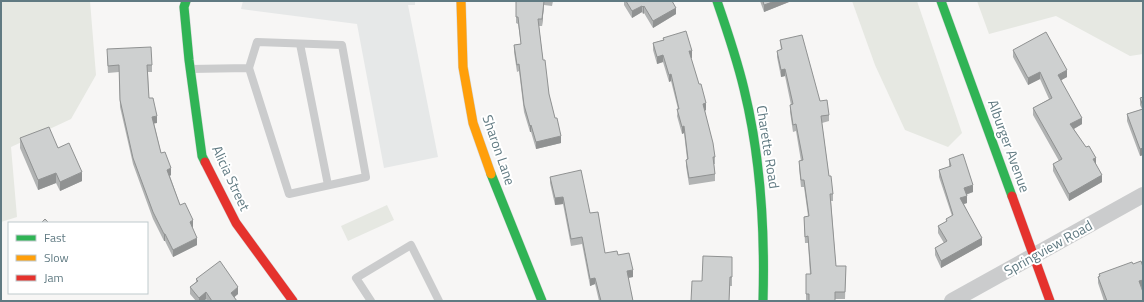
<svg xmlns="http://www.w3.org/2000/svg" width="1144" height="302" font-family="'Titillium Web',sans-serif">
<style>
.built{fill:#e6e8e8}
.green{fill:#e6e8e2}
.lines{fill:none;stroke-linecap:round;stroke-linejoin:round}
.fast-casing{stroke:#d3d4d5;stroke-width:10}
.slow-casing{stroke:#d3d4d5;stroke-width:10}
.jam-casing{stroke:#d3d4d5;stroke-width:10}
.lane{stroke:#cbcccd;stroke-width:8}
.street{stroke:#cbcccd;stroke-width:16}
.fast{stroke:#30b455;stroke-width:9}
.slow{stroke:#ff9f0a;stroke-width:9}
.jam{stroke:#e5322d;stroke-width:9}
.wall{fill:#b1b3b3}
.shaded-wall{fill:#909292}
.building{fill:#ced0d0;stroke:#909292}
.labels{text-anchor:middle;stroke-width:4;stroke-linejoin:round;paint-order:stroke}
.street-label{font-size:14px;fill:#607a82;stroke:#fff}
</style>
<rect width="100%" height="100%" fill="#f7f6f5"/>
<!-- built -->
<path class="built" d="M 243,1 L 415,1 L 415,5 L 408,5 L 438,157 L 384,168 L 357,24 L 241,9 Z"/>
<!-- green -->
<g class="green">
<path d="M 1,1 L 90,1 L 96,75 L 71,119 L 11,147 L 17,217 L 1,222 Z"/>
<path d="M 852,1 L 917,1 L 962,133 L 948,147 L 905,130 L 875,65 Z"/>
<path d="M 977,1 L 1143,1 L 1143,54 L 1130,56 L 1056,16 L 989,34 Z"/>
<path d="M 387,205 L 394,220 L 348,241 L 341,226 Z"/>
</g>
<g class="lines">
<!-- fast casing -->
<g class="fast-casing">
<g id="fast">
<path d="M 186,1 L 184,7 L 189,60 L 202,156 L 205,162"/>
<path d="M 717,1 C 727,30 737,59 744,89 C 761,158 765,230 763,301"/>
<path d="M 941,1 L 1012,196"/>
<path d="M 491,174 L 542,301"/>
</g>
</g>
<!-- slow casing -->
<g class="slow-casing">
<path id="slow" d="M 461,1 L 463,67 L 473,123 L 491,174"/>
</g>
<!-- jam casing -->
<g class="jam-casing">
<g id="jam">
<path d="M 205,162 L 236,223 L 293,301"/>
<path d="M 1012,196 L 1050,301"/>
</g>
</g>
<!-- lane -->
<g class="lane">
<path d="M 300,44 L 328,185"/>
<path d="M 190,69 L 249,68 L 289,194 L 366,177 L 342,45 L 257,42 L 249,68"/>
<path d="M 371,301 L 356,278 L 411,245 L 439,301"/>
</g>
<!-- street -->
<path class="street" d="M 952,301 L 1143,195"/>
<!-- fast -->
<use href="#fast" class="fast"/>
<!-- slow -->
<use href="#slow" class="slow"/>
<!-- jam -->
<use href="#jam" class="jam"/>
</g>
<!-- wall -->
<g class="wall">
<path d="M 516,1 L 553,1 L 552,6 L 544,5 L 542,26 L 539,26 L 543,60 L 549,94 L 561,143 L 536,149 L 531,132 L 530,132 L 524,112 L 519,71 L 517,72 L 514,52 L 514,45 L 521,44 L 518,24 L 516,23 Z"/>
<path d="M 624,1 L 672,1 L 676,14 L 653,28 L 644,13 L 643,14 L 642,12 L 632,18 L 624,5 Z"/>
<path d="M 760,1 L 789,1 L 789,2 L 764,12 Z"/>
<path d="M 663,38 L 692,58 L 691,58 L 706,110 L 705,111 L 715,157 L 715,164 L 714,164 L 715,174 L 715,181 L 689,185 L 686,166 L 686,160 L 687,159 L 684,133 L 682,134 L 677,116 L 678,109 L 671,81 L 669,82 L 663,62 L 657,64 L 653,50 L 653,43 L 663,40 Z"/>
<path d="M 780,40 L 820,101 L 829,115 L 829,121 L 822,123 L 829,176 L 833,194 L 833,201 L 831,201 L 836,266 L 846,266 L 845,299 L 835,299 L 806,300 L 806,274 L 810,274 L 808,243 L 805,243 L 804,224 L 804,217 L 808,216 L 804,187 L 801,187 L 799,168 L 799,161 L 801,161 L 796,131 L 793,132 L 790,112 L 790,105 L 791,105 L 785,76 L 781,77 L 777,57 L 777,51 L 781,50 Z"/>
<path d="M 1013,50 L 1067,77 L 1061,80 L 1082,124 L 1074,129 L 1096,164 L 1102,182 L 1069,201 L 1053,171 L 1053,164 L 1059,161 L 1033,115 L 1033,108 L 1049,99 L 1040,79 L 1028,85 L 1013,57 Z"/>
<path d="M 107,56 L 152,65 L 152,72 L 148,72 L 149,98 L 157,123 L 154,123 L 161,153 L 171,175 L 170,176 L 180,205 L 193,227 L 192,227 L 197,245 L 173,257 L 165,241 L 164,241 L 153,219 L 133,164 L 120,107 L 119,72 L 108,73 Z"/>
<path d="M 1143,97 L 1143,155 L 1140,156 L 1127,121 L 1127,114 L 1142,109 L 1140,105 L 1140,98 Z"/>
<path d="M 20,138 L 58,148 L 82,181 L 60,191 L 56,183 L 38,190 L 20,148 Z"/>
<path d="M 949,159 L 973,192 L 966,195 L 967,203 L 964,204 L 982,245 L 941,268 L 935,255 L 935,248 L 944,243 L 938,233 L 938,226 L 946,222 L 946,219 L 952,216 L 939,177 L 939,170 L 949,167 Z"/>
<path d="M 550,177 L 590,213 L 605,253 L 618,255 L 633,277 L 628,278 L 633,301 L 599,301 L 595,284 L 590,286 L 582,244 L 571,246 L 563,204 L 555,205 L 550,183 Z"/>
<path d="M 732,257 L 732,286 L 730,286 L 729,301 L 691,301 Z"/>
<path d="M 1133,264 L 1143,286 L 1141,287 L 1143,301 L 1104,301 L 1098,283 L 1098,277 L 1099,276 L 1099,274 Z"/>
<path d="M 196,279 L 238,294 L 234,297 L 237,301 L 207,301 L 206,299 L 204,301 L 196,301 L 190,294 L 190,287 L 196,282 Z"/>
</g>
<!-- shaded-wall -->
<g class="shaded-wall">
<path d="M 544,1 L 544,5 L 542,26 L 542,19 Z"/>
<path d="M 775,1 L 789,1 L 789,2 L 764,12 L 764,5 Z"/>
<path d="M 642,6 L 642,12 L 632,18 L 632,11 Z"/>
<path d="M 644,6 L 644,13 L 643,14 L 643,7 Z"/>
<path d="M 676,8 L 676,14 L 653,28 L 653,21 Z"/>
<rect x="689" y="51" width="3" height="7"/>
<path d="M 663,55 L 663,62 L 657,64 L 657,57 Z"/>
<path d="M 785,69 L 785,76 L 781,77 L 781,70 Z"/>
<path d="M 1067,70 L 1067,77 L 1058,82 L 1058,75 Z"/>
<path d="M 1040,72 L 1040,79 L 1028,85 L 1028,78 Z"/>
<path d="M 671,74 L 671,81 L 669,82 L 669,75 Z"/>
<path d="M 706,103 L 706,110 L 703,111 L 703,104 Z"/>
<path d="M 157,116 L 157,123 L 152,124 L 152,117 Z"/>
<path d="M 1082,118 L 1082,124 L 1070,131 L 1070,124 Z"/>
<path d="M 531,125 L 531,132 L 530,132 L 530,126 Z"/>
<path d="M 684,126 L 684,133 L 682,134 L 682,127 Z"/>
<path d="M 561,136 L 561,143 L 536,149 L 536,142 Z"/>
<path d="M 1143,148 L 1143,155 L 1140,156 L 1140,149 Z"/>
<path d="M 1096,158 L 1096,165 L 1093,159 Z"/>
<path d="M 171,168 L 171,175 L 167,177 L 167,170 Z"/>
<path d="M 82,172 L 82,181 L 60,191 L 60,182 Z"/>
<path d="M 56,173 L 56,183 L 38,190 L 38,180 Z"/>
<path d="M 1102,175 L 1102,182 L 1069,201 L 1069,194 Z"/>
<path d="M 973,185 L 973,192 L 964,195 L 964,188 Z"/>
<path d="M 967,196 L 967,203 L 960,205 L 960,198 Z"/>
<path d="M 563,197 L 563,204 L 555,205 L 555,198 Z"/>
<path d="M 193,220 L 193,227 L 190,228 L 190,222 Z"/>
<rect x="164" y="234" width="1" height="7"/>
<path d="M 197,238 L 197,245 L 173,257 L 173,250 Z"/>
<path d="M 982,238 L 982,245 L 941,268 L 941,261 Z"/>
<path d="M 633,270 L 633,277 L 627,278 L 627,271 Z"/>
<path d="M 595,278 L 595,284 L 590,286 L 590,279 Z"/>
<path d="M 1143,280 L 1143,286 L 1139,288 L 1139,281 Z"/>
<path d="M 238,287 L 238,294 L 231,300 L 231,293 Z"/>
<path d="M 206,292 L 206,299 L 204,301 L 199,301 L 199,298 Z"/>
</g>
<!-- building -->
<g class="building">
<path d="M 516,1 L 544,1 L 542,19 L 538,19 L 543,60 L 545,60 L 549,94 L 555,118 L 557,118 L 561,136 L 536,142 L 531,125 L 530,126 L 524,105 L 519,64 L 517,65 L 514,45 L 521,44 L 518,17 L 516,17 Z"/>
<path d="M 626,1 L 672,1 L 676,8 L 653,21 L 644,6 L 643,7 L 642,6 L 632,11 Z"/>
<path d="M 763,1 L 775,1 L 764,5 Z"/>
<path d="M 686,31 L 692,51 L 689,51 L 699,84 L 701,84 L 706,103 L 703,104 L 713,143 L 715,157 L 713,157 L 715,174 L 689,178 L 686,160 L 688,159 L 684,126 L 682,127 L 677,109 L 679,109 L 671,74 L 669,75 L 663,55 L 657,57 L 653,43 L 664,40 L 663,38 Z"/>
<path d="M 1046,32 L 1067,70 L 1058,75 L 1082,118 L 1070,124 L 1086,147 L 1089,146 L 1096,158 L 1093,159 L 1102,175 L 1069,194 L 1053,164 L 1062,159 L 1033,108 L 1052,98 L 1040,72 L 1028,78 L 1013,50 Z"/>
<path d="M 802,35 L 820,101 L 827,100 L 829,115 L 821,116 L 829,176 L 831,176 L 833,194 L 830,194 L 836,266 L 846,266 L 845,292 L 835,292 L 835,301 L 809,301 L 809,294 L 806,294 L 806,274 L 811,274 L 808,236 L 805,237 L 804,217 L 809,216 L 804,180 L 801,180 L 799,161 L 803,160 L 796,124 L 793,125 L 790,105 L 793,104 L 785,69 L 781,70 L 777,51 L 782,49 L 780,40 Z"/>
<path d="M 151,47 L 152,65 L 147,65 L 149,98 L 153,98 L 157,116 L 152,117 L 161,153 L 165,152 L 171,168 L 167,170 L 180,205 L 185,203 L 193,220 L 190,222 L 197,238 L 173,250 L 165,234 L 164,234 L 153,212 L 133,158 L 120,100 L 119,65 L 108,66 L 107,49 Z"/>
<path d="M 1143,97 L 1143,106 L 1140,98 Z"/>
<path d="M 1143,109 L 1143,148 L 1140,149 L 1127,114 Z"/>
<path d="M 49,127 L 58,148 L 69,143 L 82,172 L 60,182 L 56,173 L 38,180 L 20,138 Z"/>
<path d="M 963,154 L 973,185 L 964,188 L 967,196 L 960,198 L 982,238 L 941,261 L 935,248 L 947,241 L 938,226 L 947,221 L 946,219 L 953,215 L 939,170 L 951,166 L 949,159 Z"/>
<path d="M 581,170 L 590,213 L 598,212 L 605,253 L 617,251 L 618,255 L 629,253 L 633,270 L 627,271 L 633,301 L 601,301 L 595,278 L 590,279 L 582,237 L 571,239 L 563,197 L 555,198 L 550,177 Z"/>
<path d="M 45,219 L 49,223 L 41,223 Z"/>
<path d="M 703,256 L 732,257 L 732,277 L 730,277 L 729,301 L 691,301 L 692,281 L 702,281 Z"/>
<path d="M 220,261 L 238,287 L 231,293 L 237,301 L 212,301 L 206,292 L 199,298 L 190,287 L 198,281 L 196,279 Z"/>
<path d="M 1141,261 L 1143,267 L 1143,280 L 1139,281 L 1143,292 L 1143,301 L 1107,301 L 1098,277 L 1100,276 L 1099,274 L 1132,262 L 1133,264 Z"/>
</g>
<g class="labels">
<!-- street labels -->
<g class="street-label">
<text transform="translate(1009 146) rotate(70)" y="5">Alburger Avenue</text>
<text transform="translate(768 147) rotate(81)" y="5">Charette Road</text>
<text transform="translate(499 150) rotate(71)" y="5">Sharon Lane</text>
<text transform="translate(231 178) rotate(65)" y="5">Alicia Street</text>
<text transform="translate(1048 248) rotate(-29)" y="5">Springview Road</text>
</g>
</g>
<!-- border -->
<rect width="1144" height="302" fill="none" stroke="#607a82" stroke-width="4"/>
<!-- legend -->
<rect x="8" y="222" width="140" height="72" fill="#ffffff" stroke="#bfcacd"/>
<rect x="16" y="235" width="20" height="6" fill="#30b455" stroke="#bfcacd"/>
<text x="44" y="242" font-size="12" fill="#607a82">Fast</text>
<rect x="16" y="255" width="20" height="6" fill="#ff9f0a" stroke="#bfcacd"/>
<text x="44" y="262" font-size="12" fill="#607a82">Slow</text>
<rect x="16" y="275" width="20" height="6" fill="#e5322d" stroke="#bfcacd"/>
<text x="44" y="282" font-size="12" fill="#607a82">Jam</text>
</svg>
